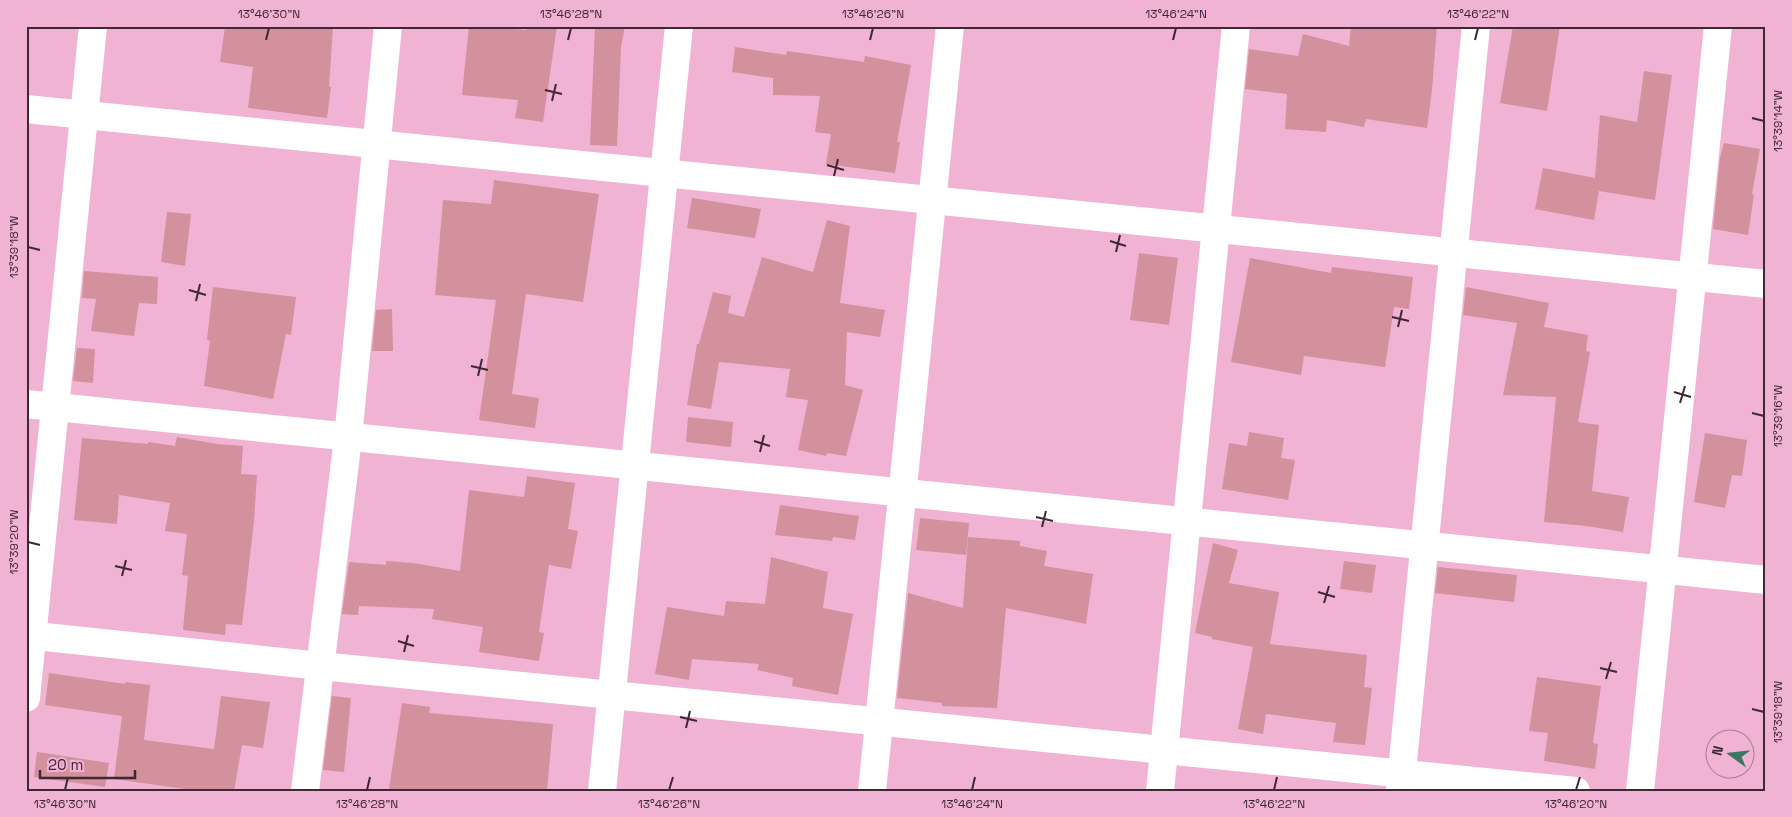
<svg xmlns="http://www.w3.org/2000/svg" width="1792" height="817" font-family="'Space Grotesk',sans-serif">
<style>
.building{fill:#d3909d}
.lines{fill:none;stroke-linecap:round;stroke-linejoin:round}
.street{stroke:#fff;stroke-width:28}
.ticks{fill:none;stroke:#3f2733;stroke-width:2}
.neatline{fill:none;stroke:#3f2733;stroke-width:2}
.ticks-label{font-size:12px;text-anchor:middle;fill:#3f2733}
</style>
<rect width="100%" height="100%" fill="#f1b3d3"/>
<!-- building -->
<g class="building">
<path d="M 225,26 L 333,27 L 329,87 L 331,87 L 327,118 L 248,108 L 253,67 L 220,62 Z"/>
<path d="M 469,26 L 487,26 L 526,30 L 526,26 L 557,26 L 543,122 L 515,118 L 518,100 L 462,95 Z"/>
<path d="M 595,26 L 625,26 L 621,47 L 617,146 L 590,145 Z"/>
<path d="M 1351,26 L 1437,26 L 1432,90 L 1427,128 L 1366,119 L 1364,127 L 1327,120 L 1326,132 L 1285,129 L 1287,94 L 1245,89 L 1249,49 L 1298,56 L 1303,34 L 1349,46 Z"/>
<path d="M 1513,26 L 1560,26 L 1547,111 L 1500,103 Z"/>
<path d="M 735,47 L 786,55 L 787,51 L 864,62 L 865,56 L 911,65 L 897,142 L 900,142 L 895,173 L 826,164 L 831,134 L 815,132 L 820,96 L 773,95 L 773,78 L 732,72 Z"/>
<path d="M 1644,71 L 1672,75 L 1655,200 L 1599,191 L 1594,220 L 1535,209 L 1543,168 L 1595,178 L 1600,115 L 1637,122 Z"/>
<path d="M 1724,143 L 1760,149 L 1752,194 L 1754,195 L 1748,235 L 1713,229 L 1720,158 Z"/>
<path d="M 494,180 L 599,194 L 583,302 L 526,294 L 512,394 L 539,398 L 535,428 L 479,420 L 496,300 L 435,295 L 443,200 L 491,204 Z"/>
<path d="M 692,198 L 761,209 L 755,238 L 687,228 Z"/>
<path d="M 167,212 L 191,214 L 185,266 L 161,262 Z"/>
<path d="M 827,220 L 850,226 L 840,303 L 885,310 L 880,337 L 847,332 L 845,385 L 863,390 L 846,456 L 827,453 L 826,456 L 798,450 L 808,400 L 786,397 L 790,369 L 719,362 L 711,409 L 687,405 L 697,344 L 699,344 L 713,292 L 731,296 L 728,313 L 744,317 L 762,257 L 813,272 Z"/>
<path d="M 1139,253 L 1178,258 L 1169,325 L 1130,320 Z"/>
<path d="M 1250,258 L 1331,273 L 1332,267 L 1413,277 L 1409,309 L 1394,307 L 1385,367 L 1304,356 L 1301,375 L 1231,362 Z"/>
<path d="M 84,271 L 158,277 L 157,304 L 139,303 L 134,336 L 91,331 L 96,299 L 82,298 Z"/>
<path d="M 213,287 L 296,297 L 291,335 L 286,334 L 273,399 L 204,386 L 210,341 L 207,340 Z"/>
<path d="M 1466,287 L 1549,303 L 1544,327 L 1588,335 L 1586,351 L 1590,352 L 1578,422 L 1599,425 L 1592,491 L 1629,497 L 1623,532 L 1587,526 L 1544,522 L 1556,397 L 1503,395 L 1517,323 L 1463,315 Z"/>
<path d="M 392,309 L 393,351 L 372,351 L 376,310 Z"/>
<path d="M 77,348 L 95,349 L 93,383 L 73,381 Z"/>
<path d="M 688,417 L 733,422 L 731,447 L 686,442 Z"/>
<path d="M 1249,432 L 1284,438 L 1281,458 L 1295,460 L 1288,500 L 1222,489 L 1229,443 L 1247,446 Z"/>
<path d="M 1705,433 L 1747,440 L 1742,476 L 1732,475 L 1725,508 L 1694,502 Z"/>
<path d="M 177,437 L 217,444 L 243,446 L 241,474 L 257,475 L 254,521 L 242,625 L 226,624 L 225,635 L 183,630 L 188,576 L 182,575 L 187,534 L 165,531 L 170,503 L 119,495 L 117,524 L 74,520 L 82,438 L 148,444 L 148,442 L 175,446 Z"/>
<path d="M 527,476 L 575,483 L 568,529 L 578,531 L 571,569 L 549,565 L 539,632 L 544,633 L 539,661 L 479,652 L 483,627 L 432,619 L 434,609 L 359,606 L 358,615 L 342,614 L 349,562 L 386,565 L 386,561 L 413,563 L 460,571 L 469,490 L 524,497 Z"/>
<path d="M 780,505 L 859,516 L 855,540 L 833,537 L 832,541 L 775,535 Z"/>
<path d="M 920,518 L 969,523 L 966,555 L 916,550 Z"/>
<path d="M 968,537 L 1020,541 L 1020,546 L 1047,551 L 1044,566 L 1093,574 L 1086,624 L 1006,608 L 997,708 L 942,706 L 942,703 L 897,698 L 908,593 L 963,608 Z"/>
<path d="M 1213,543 L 1238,550 L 1229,583 L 1279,592 L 1270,644 L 1367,655 L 1364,687 L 1372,688 L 1365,745 L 1333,742 L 1336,723 L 1266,714 L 1263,734 L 1238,729 L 1253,647 L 1212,639 L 1212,637 L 1195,633 Z"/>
<path d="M 771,557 L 828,572 L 823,608 L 853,614 L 838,695 L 792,686 L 793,678 L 757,670 L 759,664 L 692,659 L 689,680 L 655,674 L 667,607 L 724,616 L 726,601 L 765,604 Z"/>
<path d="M 1344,561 L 1376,565 L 1372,593 L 1340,589 Z"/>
<path d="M 1438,567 L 1517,575 L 1514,602 L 1435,593 Z"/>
<path d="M 49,673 L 125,684 L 125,682 L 150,685 L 144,740 L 214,749 L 221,696 L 270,702 L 263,748 L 242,745 L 234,791 L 199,791 L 114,779 L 122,716 L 45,705 Z"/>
<path d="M 1537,677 L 1601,686 L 1593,743 L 1598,744 L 1595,769 L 1544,761 L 1548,733 L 1529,731 Z"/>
<path d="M 332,696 L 351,698 L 344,772 L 323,770 Z"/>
<path d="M 402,703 L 430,707 L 429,713 L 553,724 L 547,791 L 403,791 L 389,789 Z"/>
<path d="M 37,752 L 109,763 L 105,787 L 34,777 Z"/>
</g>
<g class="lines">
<!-- street -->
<g class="street">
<path d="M 26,109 L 1766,284"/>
<path d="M 26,404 L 1766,580"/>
<path d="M 26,635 L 321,666 L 1576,791"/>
<path d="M 26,698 L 93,26"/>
<path d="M 305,791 L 348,438 L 388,26"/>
<path d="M 602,791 L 679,26"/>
<path d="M 872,791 L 950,26"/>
<path d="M 1160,791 L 1236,26"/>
<path d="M 1400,791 L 1476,26"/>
<path d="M 1640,791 L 1718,26"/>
</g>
</g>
<!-- ticks -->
<path class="ticks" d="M 266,40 L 269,28M 568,40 L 571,28M 870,40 L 873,28M 1173,40 L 1176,28M 1475,40 L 1478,28M 545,90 L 562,94M 552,101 L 556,84M 1752,118 L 1764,121M 827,165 L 844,170M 834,176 L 838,159M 1110,241 L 1126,246M 28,247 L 40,250M 1116,252 L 1120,235M 189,290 L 206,295M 196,301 L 200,284M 1392,317 L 1409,321M 1398,327 L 1402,310M 471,366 L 488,370M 478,376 L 482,359M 1674,392 L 1691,397M 1680,403 L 1685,386M 1752,413 L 1764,416M 754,441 L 770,446M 760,452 L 764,435M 1036,517 L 1053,521M 1042,527 L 1046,511M 28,542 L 40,545M 115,566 L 132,570M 122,576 L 126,560M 1318,592 L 1335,597M 1324,603 L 1329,586M 398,641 L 414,646M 404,652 L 408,635M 1600,668 L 1617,672M 1606,679 L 1611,662M 1752,709 L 1764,712M 680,717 L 697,721M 686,728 L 690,711M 65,790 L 68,777M 367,790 L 370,777M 669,790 L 673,777M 972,790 L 975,777M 1274,790 L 1277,777M 1576,790 L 1580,777"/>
<!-- border -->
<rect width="1792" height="817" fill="none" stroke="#f1b3d3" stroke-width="55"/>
<!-- north arrow -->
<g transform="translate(1730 754) rotate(285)"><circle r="24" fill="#f1b3d3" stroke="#aa7b93"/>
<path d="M0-4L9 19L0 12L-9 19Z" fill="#3c7761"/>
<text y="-8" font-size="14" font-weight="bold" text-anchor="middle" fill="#3f2733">N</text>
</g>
<!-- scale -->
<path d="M40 770v8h95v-8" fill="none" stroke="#3f2733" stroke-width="2.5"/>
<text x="48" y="770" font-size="15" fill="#3f2733" stroke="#f1b3d3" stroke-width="4" paint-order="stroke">20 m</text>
<rect x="28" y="28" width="1736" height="762" class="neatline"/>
<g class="ticks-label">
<text x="269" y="18">13°46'30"N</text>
<text x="571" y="18">13°46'28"N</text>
<text x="873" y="18">13°46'26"N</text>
<text x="1176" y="18">13°46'24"N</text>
<text x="1478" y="18">13°46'22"N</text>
<text transform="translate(1778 121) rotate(-90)" y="4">13°39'14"W</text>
<text transform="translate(14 247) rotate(-90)" y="4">13°39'18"W</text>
<text transform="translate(1778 416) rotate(-90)" y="4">13°39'16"W</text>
<text transform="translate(14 542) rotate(-90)" y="4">13°39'20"W</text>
<text transform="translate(1778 712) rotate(-90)" y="4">13°39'18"W</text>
<text x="65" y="808">13°46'30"N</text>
<text x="367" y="808">13°46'28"N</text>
<text x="669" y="808">13°46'26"N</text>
<text x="972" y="808">13°46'24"N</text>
<text x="1274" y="808">13°46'22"N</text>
<text x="1576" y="808">13°46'20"N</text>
</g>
</svg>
